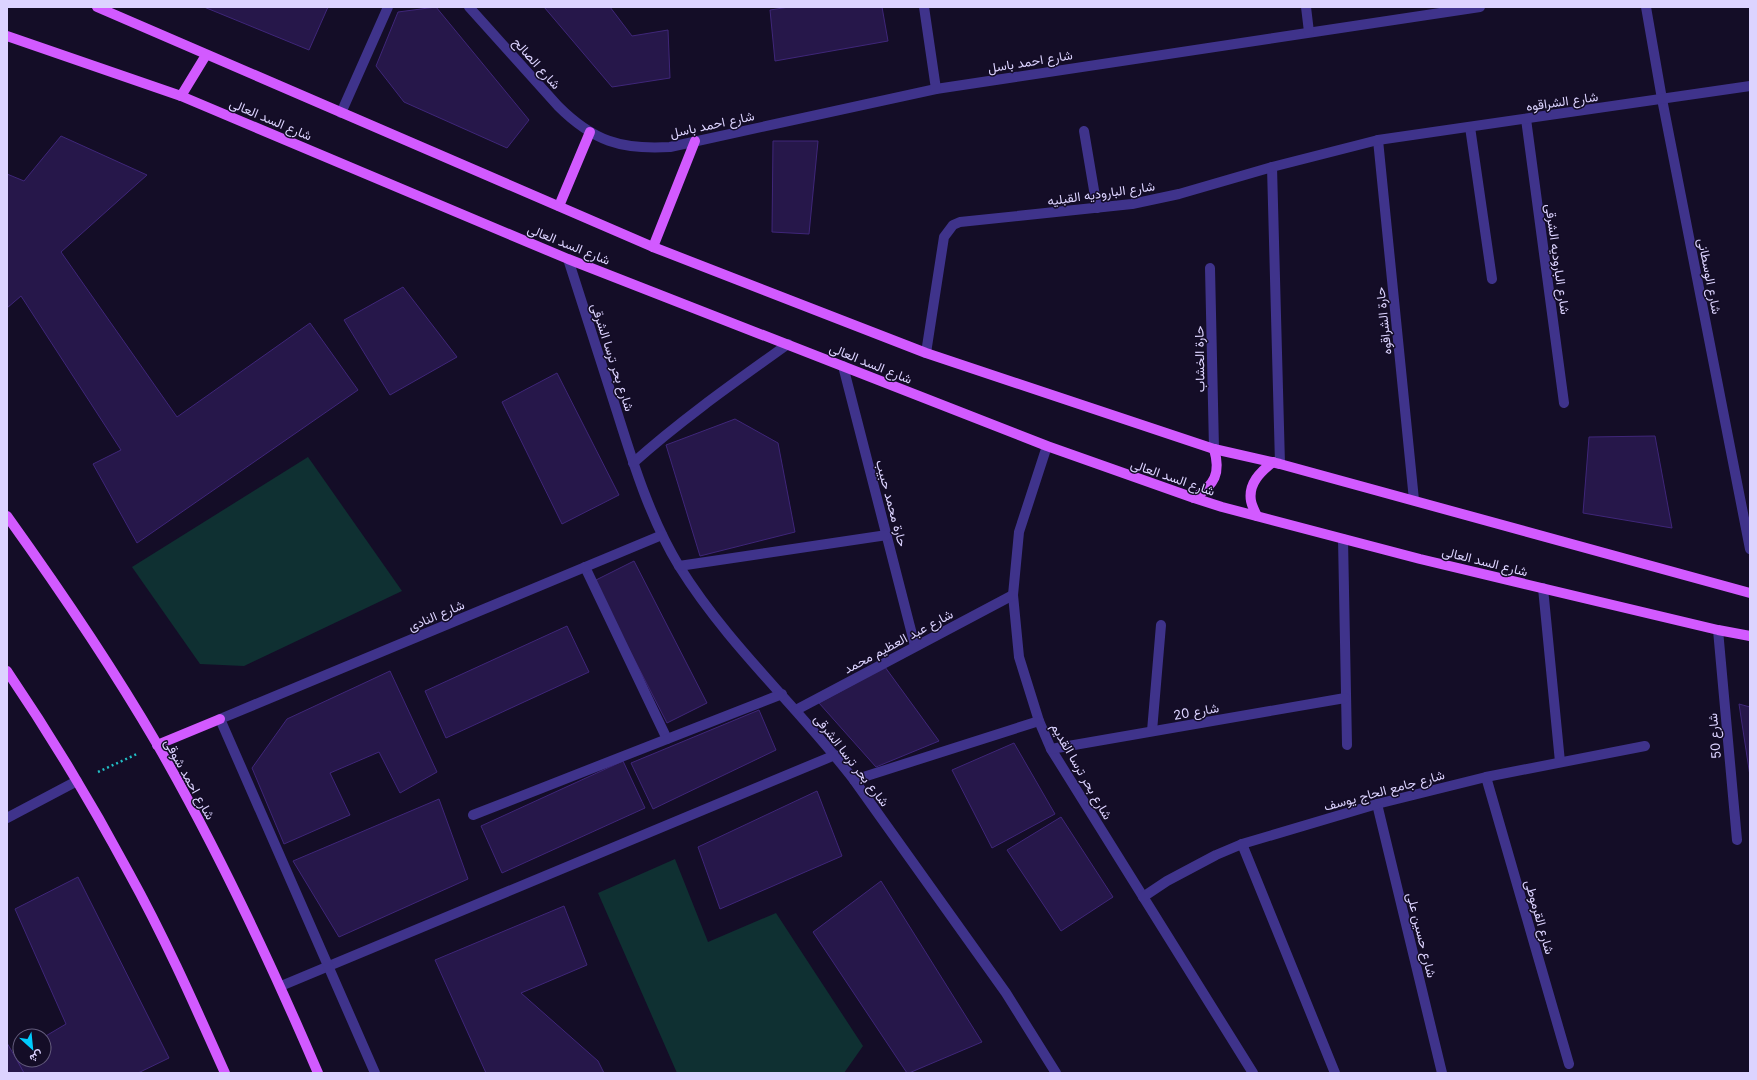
<svg xmlns="http://www.w3.org/2000/svg" width="1757" height="1080" font-family="Inter,Vazirmatn,sans-serif">
<style>
.green{fill:#0f3032}
.building{fill:#26174a;stroke:#3f2679}
.lines{fill:none;stroke-linecap:round;stroke-linejoin:round}
.path{stroke:#22bec4;stroke-width:2.5;stroke-dasharray:2 3;stroke-linecap:butt}
.street{stroke:#3f338b;stroke-width:10}
.primary{stroke:#d25aff;stroke-width:10}
.labels{text-anchor:middle;stroke-width:3;stroke-linejoin:round;paint-order:stroke}
.street-label{font-size:13px;fill:#dcd3ff;stroke:#140d27}
</style>
<rect width="100%" height="100%" fill="#140d27"/>
<!-- green -->
<g class="green">
<path d="M 308,457 L 402,591 L 244,666 L 200,664 L 132,567 Z"/>
<path d="M 675,859 L 708,942 L 776,913 L 863,1046 L 844,1073 L 677,1073 L 598,893 Z"/>
</g>
<!-- building -->
<g class="building">
<path d="M 204,7 L 328,7 L 309,50 Z"/>
<path d="M 436,7 L 529,120 L 507,148 L 404,102 L 376,66 L 398,12 Z"/>
<path d="M 544,7 L 610,7 L 632,36 L 668,30 L 670,78 L 612,87 Z"/>
<path d="M 789,7 L 882,7 L 888,41 L 775,61 L 770,10 Z"/>
<path d="M 61,136 L 147,175 L 61,252 L 177,417 L 310,323 L 358,390 L 137,543 L 93,464 L 121,450 L 21,296 L 7,308 L 7,174 L 24,181 Z"/>
<path d="M 773,141 L 818,141 L 809,234 L 772,232 Z"/>
<path d="M 403,287 L 457,357 L 390,395 L 344,320 Z"/>
<path d="M 557,373 L 619,495 L 562,524 L 502,402 Z"/>
<path d="M 735,419 L 778,443 L 795,532 L 700,556 L 666,445 Z"/>
<path d="M 1655,436 L 1672,528 L 1583,513 L 1589,437 Z"/>
<path d="M 634,561 L 707,703 L 667,723 L 594,581 Z"/>
<path d="M 567,626 L 589,672 L 446,738 L 425,691 Z"/>
<path d="M 885,667 L 939,741 L 876,767 L 819,703 Z"/>
<path d="M 390,671 L 437,772 L 400,793 L 379,752 L 330,773 L 350,815 L 284,844 L 252,768 L 287,719 Z"/>
<path d="M 1739,704 L 1750,707 L 1750,776 Z"/>
<path d="M 759,710 L 776,750 L 653,809 L 631,763 Z"/>
<path d="M 1014,743 L 1055,814 L 992,848 L 952,770 Z"/>
<path d="M 623,761 L 645,808 L 502,873 L 481,826 Z"/>
<path d="M 817,791 L 842,856 L 720,909 L 698,847 Z"/>
<path d="M 439,799 L 468,879 L 339,937 L 293,861 Z"/>
<path d="M 1061,817 L 1113,897 L 1061,931 L 1007,850 Z"/>
<path d="M 78,877 L 169,1058 L 138,1073 L 24,1073 L 14,1055 L 20,1052 L 20,1060 L 44,1060 L 44,1037 L 66,1024 L 15,909 Z"/>
<path d="M 881,881 L 982,1042 L 909,1073 L 907,1073 L 813,932 Z"/>
<path d="M 564,906 L 587,965 L 521,993 L 598,1061 L 604,1073 L 486,1073 L 435,960 Z"/>
<path d="M 7,1043 L 14,1055 L 24,1073 L 7,1073 Z"/>
</g>
<g class="lines">
<!-- path -->
<path class="path" d="M 98,772 L 137,754"/>
<!-- street -->
<g class="street">
<path d="M 469,7 L 558,106 C 593,141 621,150 670,147 L 936,89 L 1480,7"/>
<path d="M 924,7 L 936,89"/>
<path d="M 1306,7 L 1309,32"/>
<path d="M 1646,7 L 1662,99 L 1750,549"/>
<path d="M 341,113 L 388,7"/>
<path d="M 1526,119 L 1564,403"/>
<path d="M 1470,127 L 1492,279"/>
<path d="M 1084,131 L 1097,208"/>
<path d="M 1378,140 L 1414,500"/>
<path d="M 1272,167 L 1280,464"/>
<path d="M 568,259 C 585,311 601,363 618,415 C 634,466 651,520 679,566 C 728,645 798,707 854,780 L 1006,993 L 1056,1073"/>
<path d="M 1210,268 L 1214,449"/>
<path d="M 926,353 L 944,237 L 953,225 L 960,222 L 1132,204 L 1179,194 L 1272,167 L 1378,140 L 1750,86"/>
<path d="M 843,366 L 915,646"/>
<path d="M 1047,446 L 1019,532 L 1013,595 L 1019,657 L 1039,721 L 1051,749 L 1253,1073"/>
<path d="M 633,463 C 682,419 735,382 788,344"/>
<path d="M 1343,539 L 1347,745"/>
<path d="M 679,566 L 887,535"/>
<path d="M 585,567 L 667,739"/>
<path d="M 1543,588 L 1560,762"/>
<path d="M 1718,630 L 1737,840"/>
<path d="M 796,710 L 1013,595"/>
<path d="M 1152,731 L 1161,625"/>
<path d="M 1051,749 L 1345,698"/>
<path d="M 1486,777 L 1569,1064"/>
<path d="M 854,780 L 1039,721"/>
<path d="M 1377,804 L 1442,1073"/>
<path d="M 473,815 L 782,694"/>
<path d="M 7,818 L 77,781"/>
<path d="M 1242,844 L 1335,1073"/>
<path d="M 1143,897 L 1167,881 L 1216,855 L 1242,844 L 1377,804 L 1486,777 L 1645,746"/>
<path d="M 281,986 L 835,755"/>
<path d="M 375,1073 L 220,719 L 662,535"/>
</g>
<!-- primary -->
<g class="primary">
<path d="M 97,7 L 653,247 L 926,353 L 1214,449 L 1280,464 L 1750,593"/>
<path d="M 7,36 L 181,96 L 568,259 L 1047,446 L 1194,498 L 1222,507 L 1420,559 L 1718,630 L 1750,636"/>
<path d="M 181,96 L 206,55"/>
<path d="M 559,206 L 590,132"/>
<path d="M 653,247 L 695,141"/>
<path d="M 1194,498 C 1215,485 1221,473 1214,449"/>
<path d="M 7,516 C 60,590 111,665 157,744 C 218,850 270,961 318,1073"/>
<path d="M 1257,516 C 1255,512 1252,506 1251,501 C 1248,484 1260,472 1273,462"/>
<path d="M 7,671 C 51,736 92,804 129,873 C 165,938 195,1006 225,1073"/>
<path d="M 157,745 L 220,719"/>
</g>
</g>
<g class="labels">
<!-- street labels -->
<g class="street-label">
<text transform="translate(1030 61) rotate(-9)" y="5">شارع احمد باسل</text>
<text transform="translate(537 63) rotate(48)" y="5">شارع الصالح</text>
<text transform="translate(1562 101) rotate(-8)" y="5">شارع الشراقوه</text>
<text transform="translate(271 119) rotate(23)" y="5">شارع السد العالى</text>
<text transform="translate(712 124) rotate(-12)" y="5">شارع احمد باسل</text>
<text transform="translate(1101 193) rotate(-8)" y="5">شارع الباروديه القبليه</text>
<text transform="translate(569 244) rotate(22)" y="5">شارع السد العالى</text>
<text transform="translate(1558 259) rotate(82)" y="5">شارع الباروديه الشرقى</text>
<text transform="translate(1710 276) rotate(79)" y="5">شارع الوسطانى</text>
<text transform="translate(1383 321) rotate(-96)" y="5">حارة الشراقوه</text>
<text transform="translate(613 357) rotate(72)" y="5">شارع بحر ترسا الشرقى</text>
<text transform="translate(1199 359) rotate(-91)" y="5">حارة الخشاب</text>
<text transform="translate(871 363) rotate(22)" y="5">شارع السد العالى</text>
<text transform="translate(1173 477) rotate(19)" y="5">شارع السد العالى</text>
<text transform="translate(892 503) rotate(75)" y="5">حارة محمد حبيب</text>
<text transform="translate(1485 561) rotate(14)" y="5">شارع السد العالى</text>
<text transform="translate(436 615) rotate(-23)" y="5">شارع النادى</text>
<text transform="translate(898 641) rotate(-28)" y="5">شارع عبد العظيم محمد</text>
<text transform="translate(1196 711) rotate(-10)" y="5">شارع 20</text>
<text transform="translate(1714 736) rotate(-95)" y="5">شارع 50</text>
<text transform="translate(852 760) rotate(52)" y="5">شارع بحر ترسا الشرقى</text>
<text transform="translate(1082 771) rotate(60)" y="5">شارع بحر ترسا القديم</text>
<text transform="translate(190 779) rotate(61)" y="5">شارع احمد شوقى</text>
<text transform="translate(1384 790) rotate(-15)" y="5">شارع جامع الحاج يوسف</text>
<text transform="translate(1540 917) rotate(74)" y="5">شارع القرموطى</text>
<text transform="translate(1422 935) rotate(76)" y="5">شارع حسين على</text>
</g>
</g>
<!-- border -->
<rect width="1757" height="1080" fill="none" stroke="#dcd3ff" stroke-width="16"/>
<!-- north arrow -->
<g transform="translate(32 1048) rotate(153)"><circle r="19" fill="#140d27" stroke="#645c7d"/>
<path d="M0-3L7 15L0 10L-7 15Z" fill="#00cbfe"/>
<text y="-6" font-size="11" font-weight="bold" text-anchor="middle" fill="#dcd3ff">ش</text>
</g>
</svg>
